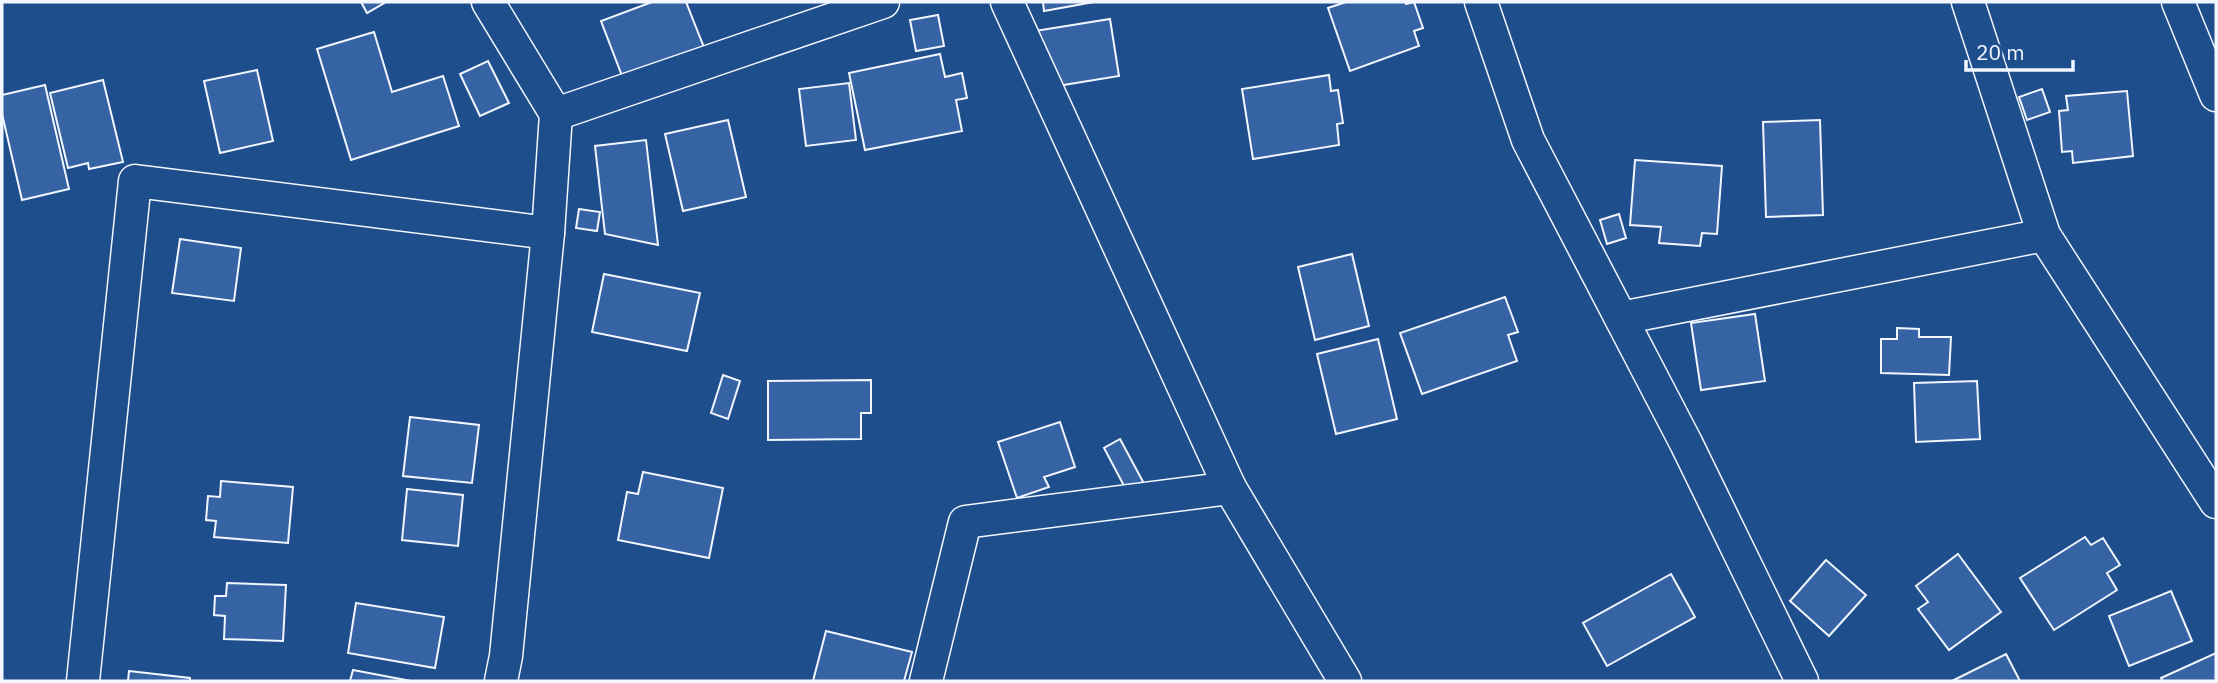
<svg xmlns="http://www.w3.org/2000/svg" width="2218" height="683" font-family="'IBM Plex Sans',sans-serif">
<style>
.building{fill:#3563a3;stroke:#f2f6ff;stroke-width:2}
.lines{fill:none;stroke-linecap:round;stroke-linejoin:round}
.street-casing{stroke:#f2f6ff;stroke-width:35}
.street{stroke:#1f4e8c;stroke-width:32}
</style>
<rect width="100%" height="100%" fill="#1f4e8c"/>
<!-- building -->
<g class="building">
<path d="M 361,2 L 386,2 L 367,13 Z"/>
<path d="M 652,2 L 686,2 L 705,50 L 624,81 L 601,21 Z"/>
<path d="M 1043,2 L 1094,2 L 1044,11 Z"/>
<path d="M 1346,2 L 1405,2 L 1406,4 L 1414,2 L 1423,28 L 1414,31 L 1419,46 L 1350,71 L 1328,8 Z"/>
<path d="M 938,15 L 944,46 L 916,51 L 910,20 Z"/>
<path d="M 1110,19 L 1119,76 L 1051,87 L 1035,31 Z"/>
<path d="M 374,32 L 392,92 L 443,76 L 459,126 L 351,160 L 317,49 Z"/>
<path d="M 940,54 L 945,77 L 962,73 L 967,98 L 956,100 L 962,131 L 865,150 L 849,73 Z"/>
<path d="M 488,61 L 509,103 L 480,116 L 460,74 Z"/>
<path d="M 257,70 L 273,141 L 220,153 L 204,81 Z"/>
<path d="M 1329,75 L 1331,91 L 1338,90 L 1343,123 L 1337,124 L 1339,145 L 1253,159 L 1242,89 Z"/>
<path d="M 103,80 L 123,162 L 89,169 L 88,163 L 68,168 L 50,93 Z"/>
<path d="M 849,83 L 856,140 L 806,146 L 799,89 Z"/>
<path d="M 45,85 L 69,189 L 22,200 L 2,114 L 2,95 Z"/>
<path d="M 2042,89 L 2050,112 L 2027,120 L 2019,97 Z"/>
<path d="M 2127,91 L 2133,156 L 2073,163 L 2072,151 L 2062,152 L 2059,111 L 2068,110 L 2066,96 Z"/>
<path d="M 728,120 L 746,197 L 683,211 L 665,134 Z"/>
<path d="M 1820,120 L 1823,215 L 1766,217 L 1763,122 Z"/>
<path d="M 646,140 L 658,245 L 605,234 L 595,146 Z"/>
<path d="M 1635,160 L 1722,166 L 1717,234 L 1702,233 L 1700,246 L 1659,243 L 1661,227 L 1630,225 Z"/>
<path d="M 579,209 L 600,212 L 597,231 L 576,228 Z"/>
<path d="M 1619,214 L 1626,238 L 1607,244 L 1600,220 Z"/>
<path d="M 180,239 L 241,248 L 234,301 L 172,293 Z"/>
<path d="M 1352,254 L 1369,326 L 1315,340 L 1298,267 Z"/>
<path d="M 604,274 L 700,293 L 687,351 L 592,332 Z"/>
<path d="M 1505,297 L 1518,332 L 1508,335 L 1517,361 L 1422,394 L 1400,333 Z"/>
<path d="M 1755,314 L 1765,381 L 1701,390 L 1691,323 Z"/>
<path d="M 1897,328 L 1919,329 L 1919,337 L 1951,337 L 1949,375 L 1881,373 L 1881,339 L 1897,339 Z"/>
<path d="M 1378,339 L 1397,419 L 1336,434 L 1317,354 Z"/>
<path d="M 723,375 L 740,381 L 728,419 L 711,413 Z"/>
<path d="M 871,380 L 871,413 L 861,413 L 861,439 L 768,440 L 768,381 Z"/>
<path d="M 1977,381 L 1980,439 L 1916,442 L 1914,383 Z"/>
<path d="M 410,417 L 479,425 L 472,483 L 403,476 Z"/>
<path d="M 1060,422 L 1075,467 L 1044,477 L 1049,487 L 1017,498 L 998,442 Z"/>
<path d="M 1120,439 L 1148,491 L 1131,499 L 1104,448 Z"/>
<path d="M 643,472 L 723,488 L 709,558 L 618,540 L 627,492 L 638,494 Z"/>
<path d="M 221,481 L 293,487 L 288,543 L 214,537 L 216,521 L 206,520 L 208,496 L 220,497 Z"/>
<path d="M 407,489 L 463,495 L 458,546 L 402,540 Z"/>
<path d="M 2085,537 L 2091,545 L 2103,538 L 2120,565 L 2107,573 L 2117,590 L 2054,630 L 2020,578 Z"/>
<path d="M 1958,554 L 2001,612 L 1949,650 L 1918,609 L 1928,602 L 1916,586 Z"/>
<path d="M 1826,560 L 1866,595 L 1829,636 L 1790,601 Z"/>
<path d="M 1671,574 L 1695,617 L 1607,666 L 1583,623 Z"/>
<path d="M 227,583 L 286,585 L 283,641 L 224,639 L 225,616 L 214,615 L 215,596 L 226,596 Z"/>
<path d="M 2171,591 L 2192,641 L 2129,666 L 2109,616 Z"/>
<path d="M 356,603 L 444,617 L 435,668 L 348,653 Z"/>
<path d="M 826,631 L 912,652 L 904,681 L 813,681 Z"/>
<path d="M 2216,653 L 2216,681 L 2163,681 L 2161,678 Z"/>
<path d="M 2006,654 L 2020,681 L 1952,681 Z"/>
<path d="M 353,670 L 411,681 L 350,681 Z"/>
<path d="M 129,671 L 190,678 L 190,681 L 128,681 Z"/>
</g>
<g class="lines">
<!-- street casing -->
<g class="street-casing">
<g id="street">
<path d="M 488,2 L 556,114 L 548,233 L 506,656 L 501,681"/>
<path d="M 1007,2 L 1230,488 L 1345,681"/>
<path d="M 1481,2 L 1528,140 L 1686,443 L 1802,681"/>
<path d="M 1968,2 L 2044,235 L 2216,502"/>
<path d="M 2178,2 L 2216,95"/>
<path d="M 556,114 L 883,2"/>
<path d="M 1621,318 L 2044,235"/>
<path d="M 83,681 L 135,181 L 548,233"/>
<path d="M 926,681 L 965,522 L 1230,488"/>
</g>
</g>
<!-- street -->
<use href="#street" class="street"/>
</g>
<!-- border -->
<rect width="2218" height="683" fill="none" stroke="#f2f6ff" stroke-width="7"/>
<!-- scale -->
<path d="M1966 60v10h107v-10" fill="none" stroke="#f2f6ff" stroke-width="3.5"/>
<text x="1976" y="60" font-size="21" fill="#f2f6ff" stroke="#1f4e8c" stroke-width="5" paint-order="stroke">20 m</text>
</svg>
